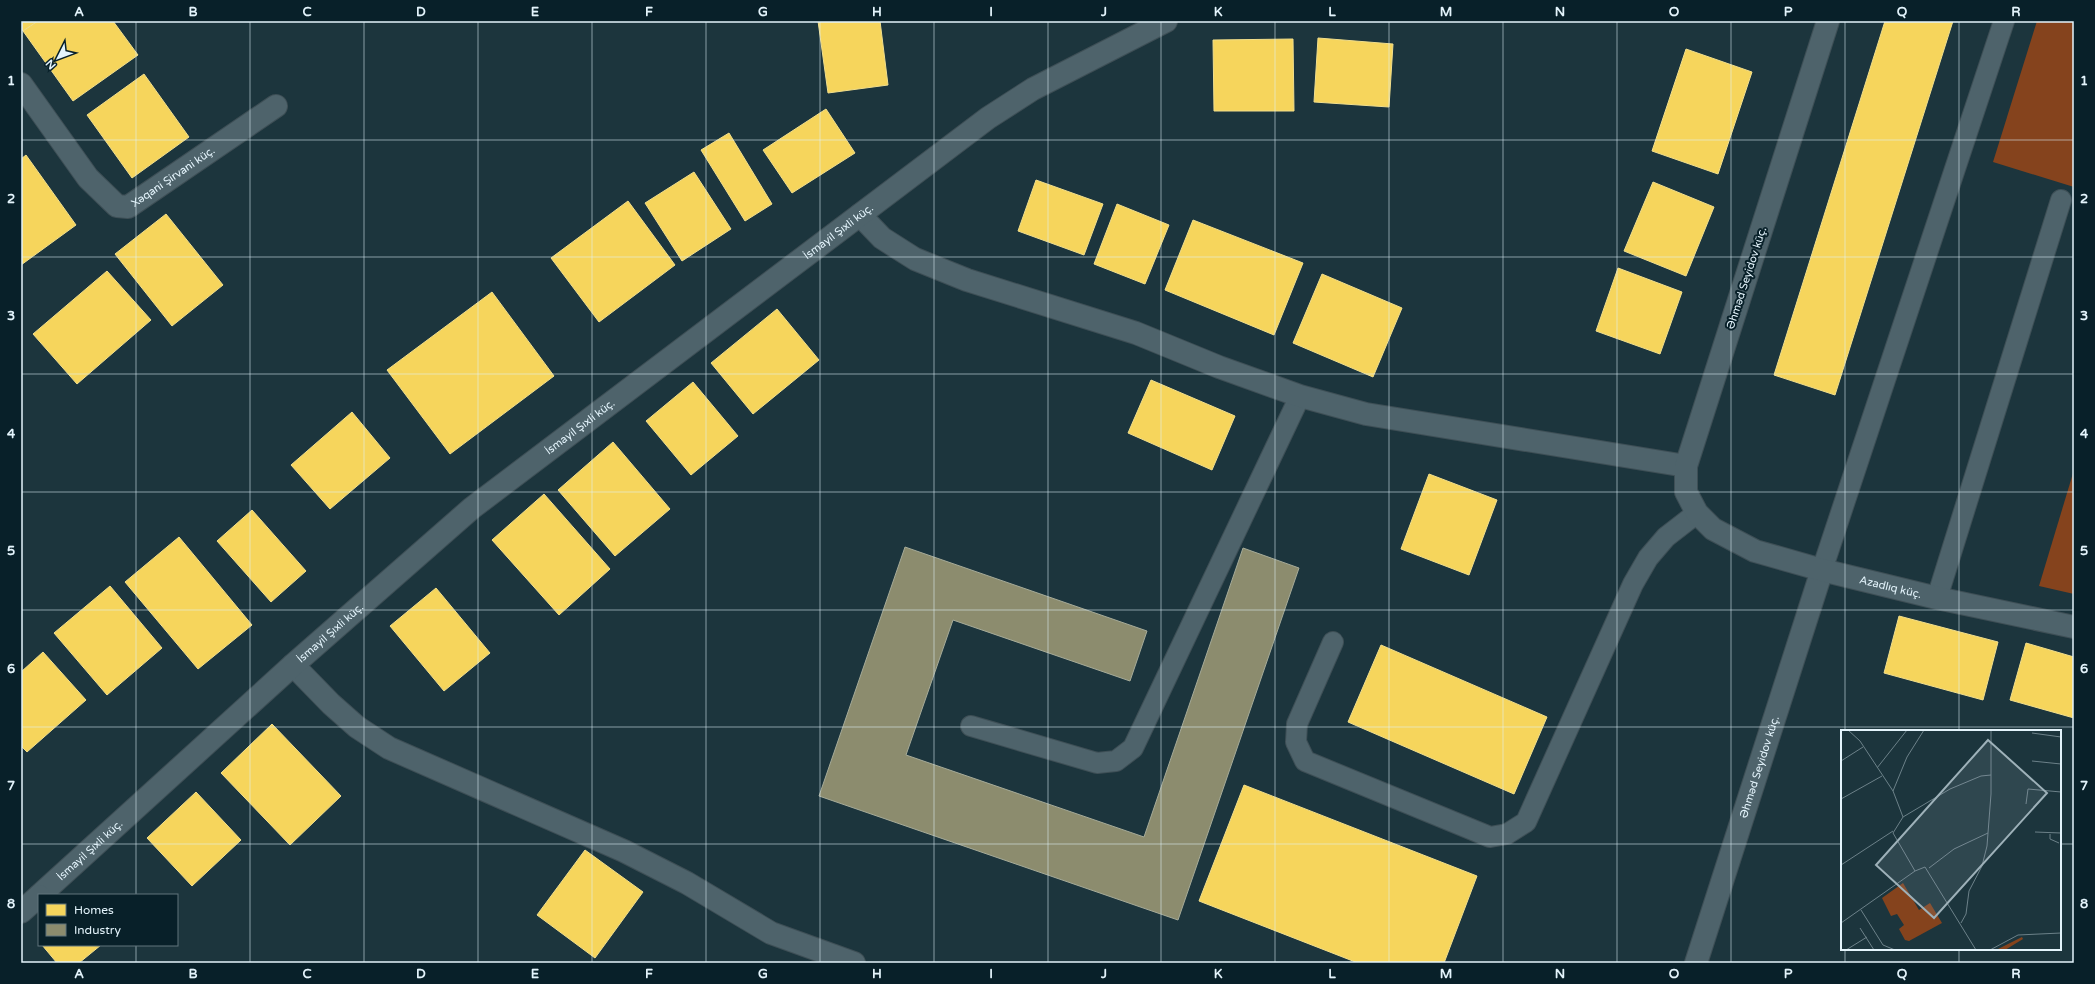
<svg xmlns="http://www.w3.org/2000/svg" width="2095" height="984" font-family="'Varela Round',sans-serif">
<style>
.green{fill:#85431d}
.homes{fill:#f6d55c;stroke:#f1de8c}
.industry{fill:#8c8c6e;stroke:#a6ab99}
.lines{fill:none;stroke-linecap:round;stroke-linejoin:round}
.service-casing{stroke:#3e4f56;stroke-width:22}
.minor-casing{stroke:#3e4f56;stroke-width:24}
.tertiary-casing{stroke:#3e4f56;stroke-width:24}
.service{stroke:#4e636b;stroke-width:20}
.minor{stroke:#4e636b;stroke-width:22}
.tertiary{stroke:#4e636b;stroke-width:22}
.grid{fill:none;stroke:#e4f4fc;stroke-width:1;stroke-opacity:0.55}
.labels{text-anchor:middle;stroke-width:4;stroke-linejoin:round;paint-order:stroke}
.street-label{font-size:11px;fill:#e4f4fc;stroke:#082029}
.inset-road{fill:none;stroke:#6c8189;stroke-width:1}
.view{fill:#9eb1b9;fill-opacity:0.15;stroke:#9eb1b9;stroke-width:2}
.inset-edge{fill:none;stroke:#e4f4fc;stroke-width:2}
.neatline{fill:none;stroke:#e4f4fc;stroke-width:1.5}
.grid-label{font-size:13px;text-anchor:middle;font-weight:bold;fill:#e4f4fc}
</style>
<rect width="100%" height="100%" fill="#1c353d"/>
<!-- green -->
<g class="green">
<path d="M 2037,21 L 2074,21 L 2074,187 L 1993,162 Z"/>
<path d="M 2074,470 L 2074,594 L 2039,586 Z"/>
</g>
<!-- homes -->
<g class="homes">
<path d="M 21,21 L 38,21 L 23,31 L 21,28 Z"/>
<path d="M 38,21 L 113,21 L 138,55 L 73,101 L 23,31 Z"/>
<path d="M 818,21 L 880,21 L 888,85 L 828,93 Z"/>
<path d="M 1885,21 L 1953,21 L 1835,395 L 1774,375 Z"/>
<path d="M 1318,38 L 1393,44 L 1389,107 L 1314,102 Z"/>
<path d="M 1293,39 L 1294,111 L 1214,111 L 1213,40 Z"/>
<path d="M 1686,49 L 1752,72 L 1718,174 L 1652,151 Z"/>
<path d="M 144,74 L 189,137 L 132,178 L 87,115 Z"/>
<path d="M 826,109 L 855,153 L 792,193 L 763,150 Z"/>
<path d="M 729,133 L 772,204 L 745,221 L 701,150 Z"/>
<path d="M 26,155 L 76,225 L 21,265 L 21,159 Z"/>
<path d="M 694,172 L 731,229 L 682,261 L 645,203 Z"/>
<path d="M 1036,180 L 1103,204 L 1084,255 L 1018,231 Z"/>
<path d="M 1653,182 L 1714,207 L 1686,276 L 1624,251 Z"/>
<path d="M 628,201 L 675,265 L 599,322 L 551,258 Z"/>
<path d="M 1117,204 L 1169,225 L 1145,284 L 1094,264 Z"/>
<path d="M 166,214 L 223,285 L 172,326 L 115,254 Z"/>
<path d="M 1193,220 L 1303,263 L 1274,335 L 1165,290 Z"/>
<path d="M 1618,268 L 1682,292 L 1660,354 L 1596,331 Z"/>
<path d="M 107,271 L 151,320 L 77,384 L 33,334 Z"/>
<path d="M 1322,274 L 1402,308 L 1373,377 L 1293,343 Z"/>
<path d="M 492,292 L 554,376 L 450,454 L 387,370 Z"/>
<path d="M 777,309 L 819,360 L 753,414 L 711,363 Z"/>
<path d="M 1151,380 L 1235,416 L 1212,470 L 1128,433 Z"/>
<path d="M 693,382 L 738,436 L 691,475 L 646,421 Z"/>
<path d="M 352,412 L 390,458 L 330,509 L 291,465 Z"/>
<path d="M 613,442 L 670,509 L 615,556 L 558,490 Z"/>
<path d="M 1429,474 L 1497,500 L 1469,575 L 1401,549 Z"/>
<path d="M 544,494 L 610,569 L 559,615 L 492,540 Z"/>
<path d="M 252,510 L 306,571 L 271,602 L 217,541 Z"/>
<path d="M 179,537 L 252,625 L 198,669 L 125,582 Z"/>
<path d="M 110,586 L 162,648 L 107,695 L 54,633 Z"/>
<path d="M 436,588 L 490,653 L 444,691 L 390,626 Z"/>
<path d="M 1899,616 L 1998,642 L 1983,700 L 1884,673 Z"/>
<path d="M 2026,643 L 2074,657 L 2074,718 L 2010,700 Z"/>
<path d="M 1381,645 L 1547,717 L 1514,794 L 1348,722 Z"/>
<path d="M 43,652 L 86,700 L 27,752 L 21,746 L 21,672 Z"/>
<path d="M 272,724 L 341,796 L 290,845 L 221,773 Z"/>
<path d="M 1244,785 L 1477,876 L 1444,963 L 1358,963 L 1199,901 Z"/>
<path d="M 196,792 L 241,840 L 192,886 L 147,838 Z"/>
<path d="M 585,850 L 643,892 L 595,958 L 537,915 Z"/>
<path d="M 42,945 L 101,945 L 79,963 L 57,963 Z"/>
</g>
<!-- industry -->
<path class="industry" d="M 905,547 L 1147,631 L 1130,681 L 953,620 L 906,755 L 1144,837 L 1243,548 L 1299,568 L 1178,920 L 819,796 Z"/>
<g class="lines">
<!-- service casing -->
<g class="service-casing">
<g id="service">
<path d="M 1822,570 L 2004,21"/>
<path d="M 1937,598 L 2061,200"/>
<path d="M 1333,642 L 1297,724 L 1296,742 L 1305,761 L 1490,837 L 1507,834 L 1526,822 L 1633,584 L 1648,558 L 1666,537 L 1697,513"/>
<path d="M 971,726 L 1097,763 L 1116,761 L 1133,748 L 1300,396"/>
</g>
</g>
<!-- minor casing -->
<g class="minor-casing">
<g id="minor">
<path id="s1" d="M 21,84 L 88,178 L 117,206 L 128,207 L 276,106"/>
<path d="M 860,215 L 882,238 L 915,259 L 967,280 L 1136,333 L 1219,367 L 1300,396 L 1366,414 L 1686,466"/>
<path d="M 293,665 L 331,704 L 357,727 L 389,748 L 624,851 L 687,883 L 771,933 L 854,963"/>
<path id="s2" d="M 40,895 L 293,665 L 472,508 L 988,118 L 1033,89 L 1166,21"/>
<path d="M 21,912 L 39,896"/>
<path id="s3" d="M 1696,963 L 1822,570"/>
</g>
</g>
<!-- tertiary casing -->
<g class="tertiary-casing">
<g id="tertiary">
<path id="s4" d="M 1828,21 L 1686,466 L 1686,492 L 1697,513 L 1713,529 L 1755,551 L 1822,570 L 1937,598 L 2074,627"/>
</g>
</g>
<!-- service -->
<use href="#service" class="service"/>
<!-- minor -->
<use href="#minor" class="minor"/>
<!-- tertiary -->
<use href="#tertiary" class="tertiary"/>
</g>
<!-- grid -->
<path class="grid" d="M 136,21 L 136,895M 250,21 L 250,963M 364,21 L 364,963M 478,21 L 478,963M 592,21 L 592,963M 706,21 L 706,963M 820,21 L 820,963M 934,21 L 934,963M 1048,21 L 1048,963M 1161,21 L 1161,963M 1275,21 L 1275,963M 1389,21 L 1389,963M 1503,21 L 1503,963M 1617,21 L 1617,963M 1731,21 L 1731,963M 1845,21 L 1845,731M 1959,21 L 1959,731M 21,140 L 2074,140M 21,257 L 2074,257M 21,374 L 2074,374M 21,492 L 2074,492M 21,610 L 2074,610M 21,727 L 2074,727M 21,844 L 1842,844M 2060,844 L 2074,844M 136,945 L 136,963M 1845,949 L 1845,963M 1959,949 L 1959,963"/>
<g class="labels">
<!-- street labels -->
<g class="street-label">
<text dy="4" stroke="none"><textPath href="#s1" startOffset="221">Xəqani Şirvani küç.</textPath></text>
<text dy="4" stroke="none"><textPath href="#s2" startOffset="1039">İsmayil Şıxli küç.</textPath></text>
<text transform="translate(1746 278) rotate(-72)" y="4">Əhməd Seyidov küç.</text>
<text dy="4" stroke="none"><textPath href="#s2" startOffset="715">İsmayil Şıxli küç.</textPath></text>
<text dy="4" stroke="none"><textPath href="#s4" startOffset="727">Azadlıq küç.</textPath></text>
<text dy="4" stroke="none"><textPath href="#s2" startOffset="391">İsmayil Şıxli küç.</textPath></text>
<text dy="4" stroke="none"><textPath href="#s3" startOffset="206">Əhməd Seyidov küç.</textPath></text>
<text dy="4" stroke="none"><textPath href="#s2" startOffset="67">İsmayil Şıxli küç.</textPath></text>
</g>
</g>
<!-- overview -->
<g transform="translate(1841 730)">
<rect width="220" height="220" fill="#1c353d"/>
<path d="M 62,153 L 78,180 L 89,173 L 101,193 L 68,211 L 64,210 L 58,199 L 63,195 L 56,184 L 50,186 L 41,168 ZM 181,207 L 182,209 L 164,220 L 155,220 Z" fill="#85431d"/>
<path class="inset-road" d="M 7,0 L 19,11 L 52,61M 83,0 L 138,0M 191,3 L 220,7M 0,31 L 22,17M 191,31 L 220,34M 36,38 L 66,0M 0,69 L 41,46M 185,74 L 187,59 L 220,62M 62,87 L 109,59 L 140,46 L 150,45M 194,102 L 220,103M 209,104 L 209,109 L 218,113M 0,135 L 52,101M 88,138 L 113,119 L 147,103M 74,141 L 52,103 L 62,87 L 52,61 L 66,27 L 83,0M 20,180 L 42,215 L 54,220M 0,193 L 74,141 L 84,137 L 135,220M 120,193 L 125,184 L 128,161 L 141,136 L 146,116 L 150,64 L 150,0M 19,198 L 33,220M 5,220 L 26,207M 149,220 L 177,205 L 220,203"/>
<path class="view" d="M 147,10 L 206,63 L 93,188 L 35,135 Z"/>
<rect width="220" height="220" class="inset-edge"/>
</g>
<!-- border -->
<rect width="2095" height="984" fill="none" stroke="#082029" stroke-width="44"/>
<!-- legend -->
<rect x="38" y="894" width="140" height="52" fill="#082029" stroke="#60757d"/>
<rect x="46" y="904" width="20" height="12" fill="#f6d55c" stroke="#60757d"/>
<text x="74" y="914" font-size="12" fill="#e4f4fc">Homes</text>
<rect x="46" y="924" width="20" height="12" fill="#8c8c6e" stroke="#60757d"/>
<text x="74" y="934" font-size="12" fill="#e4f4fc">Industry</text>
<!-- north arrow -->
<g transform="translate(58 58) rotate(228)" stroke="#082029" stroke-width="3" paint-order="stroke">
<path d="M0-3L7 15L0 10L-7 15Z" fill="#e4f4fc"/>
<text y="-6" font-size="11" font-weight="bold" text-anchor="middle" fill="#e4f4fc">N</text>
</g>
<rect x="22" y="22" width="2051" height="940" class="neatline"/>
<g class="grid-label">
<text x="79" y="16">A</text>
<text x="193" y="16">B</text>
<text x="307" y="16">C</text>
<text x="421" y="16">D</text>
<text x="535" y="16">E</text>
<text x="649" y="16">F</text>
<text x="763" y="16">G</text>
<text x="877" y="16">H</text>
<text x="991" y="16">I</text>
<text x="1104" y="16">J</text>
<text x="1218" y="16">K</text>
<text x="1332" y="16">L</text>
<text x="1446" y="16">M</text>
<text x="1560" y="16">N</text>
<text x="1674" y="16">O</text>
<text x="1788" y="16">P</text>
<text x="1902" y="16">Q</text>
<text x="2016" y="16">R</text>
<text x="11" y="85">1</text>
<text x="2084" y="85">1</text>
<text x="11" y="203">2</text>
<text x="2084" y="203">2</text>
<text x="11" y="320">3</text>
<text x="2084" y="320">3</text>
<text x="11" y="438">4</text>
<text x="2084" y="438">4</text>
<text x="11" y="555">5</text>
<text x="2084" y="555">5</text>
<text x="11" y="673">6</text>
<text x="2084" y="673">6</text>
<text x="11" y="790">7</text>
<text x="2084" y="790">7</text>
<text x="11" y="908">8</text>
<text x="2084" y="908">8</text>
<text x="79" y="978">A</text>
<text x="193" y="978">B</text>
<text x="307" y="978">C</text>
<text x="421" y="978">D</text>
<text x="535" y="978">E</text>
<text x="649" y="978">F</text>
<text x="763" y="978">G</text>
<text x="877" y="978">H</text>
<text x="991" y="978">I</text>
<text x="1104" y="978">J</text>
<text x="1218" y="978">K</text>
<text x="1332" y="978">L</text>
<text x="1446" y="978">M</text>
<text x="1560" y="978">N</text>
<text x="1674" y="978">O</text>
<text x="1788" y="978">P</text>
<text x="1902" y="978">Q</text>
<text x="2016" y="978">R</text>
</g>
</svg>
